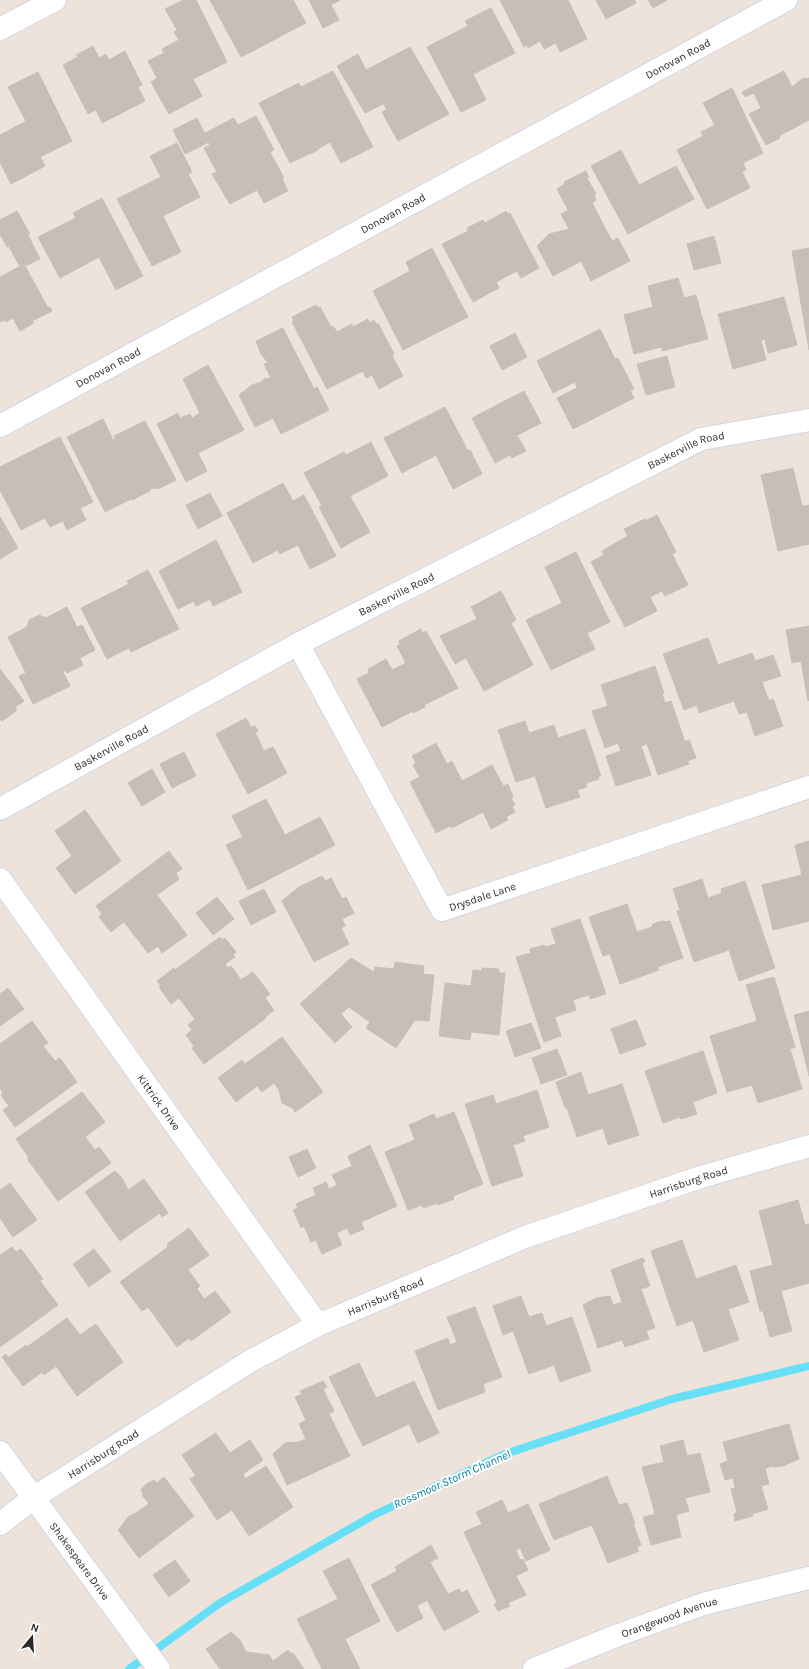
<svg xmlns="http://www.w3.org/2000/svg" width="809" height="1669" font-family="Karla,sans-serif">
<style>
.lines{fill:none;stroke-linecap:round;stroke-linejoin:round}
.stream{stroke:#67e0f7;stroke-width:8}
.building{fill:#c5bfb7;stroke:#c9bfb5}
.minor-casing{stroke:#d0d6e4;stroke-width:24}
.tertiary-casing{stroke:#d0d6e4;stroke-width:24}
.minor{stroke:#fff;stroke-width:22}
.tertiary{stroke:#fff;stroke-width:22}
.labels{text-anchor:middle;stroke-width:4;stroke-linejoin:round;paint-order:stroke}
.street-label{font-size:11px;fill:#2a2a2a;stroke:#fff}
.water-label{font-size:12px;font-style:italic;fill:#047ea4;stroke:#fff}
</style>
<rect width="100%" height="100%" fill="#ede3db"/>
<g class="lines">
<!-- stream -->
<path class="stream" d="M 129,1669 L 220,1603 L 374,1515 L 502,1455 L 672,1399 L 809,1366"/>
</g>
<!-- building -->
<g class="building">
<path d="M 183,0 L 196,0 L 227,62 L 193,79 L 202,96 L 169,114 L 151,82 L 157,78 L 148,61 L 164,53 L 162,49 L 179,40 L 174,32 L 177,30 L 165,9 Z"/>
<path d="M 210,0 L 293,0 L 306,23 L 241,57 Z"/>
<path d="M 309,0 L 340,0 L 331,5 L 339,20 L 323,28 Z"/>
<path d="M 500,0 L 568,0 L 587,39 L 560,52 L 556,43 L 544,49 L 540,41 L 528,48 L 527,45 L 524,47 Z"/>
<path d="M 596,0 L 634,0 L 636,3 L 606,19 Z"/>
<path d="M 648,0 L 667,0 L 653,8 Z"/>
<path d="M 491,8 L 515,53 L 473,74 L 486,100 L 461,112 L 427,47 L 468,26 L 465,21 Z"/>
<path d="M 93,46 L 99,58 L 106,54 L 109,60 L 125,51 L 142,85 L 138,87 L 145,101 L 102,123 L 96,110 L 88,114 L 63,65 L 78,57 L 76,55 Z"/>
<path d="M 410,47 L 449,114 L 398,141 L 382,112 L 387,109 L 383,104 L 365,113 L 337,66 L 358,54 L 366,70 Z"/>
<path d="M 333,71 L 373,147 L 341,163 L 330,142 L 318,149 L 318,150 L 290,163 L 259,103 L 299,83 L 301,87 Z"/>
<path d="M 784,71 L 792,87 L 802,79 L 809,78 L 809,120 L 779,136 L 780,138 L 766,145 L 749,114 L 761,108 L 754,93 L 745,97 L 742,92 Z"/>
<path d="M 38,72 L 72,141 L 40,157 L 45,166 L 11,184 L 0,162 L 0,135 L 26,121 L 8,87 Z"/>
<path d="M 732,88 L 763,153 L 743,163 L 746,170 L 742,172 L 750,188 L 707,209 L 677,150 L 703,136 L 701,132 L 715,125 L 703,103 Z"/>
<path d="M 256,116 L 274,150 L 270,152 L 284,178 L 282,179 L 288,191 L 264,203 L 257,190 L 230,204 L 212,174 L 217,172 L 204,148 L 210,145 L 205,133 L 234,118 L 238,125 Z"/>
<path d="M 197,118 L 209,142 L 185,154 L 173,130 Z"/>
<path d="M 177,143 L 192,172 L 188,174 L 200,197 L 163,216 L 181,252 L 152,266 L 117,199 L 161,177 L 150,156 Z"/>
<path d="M 621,150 L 639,185 L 676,166 L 694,199 L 628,234 L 591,166 Z"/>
<path d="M 586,171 L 589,177 L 587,178 L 596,194 L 594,195 L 596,200 L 592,203 L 612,241 L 618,238 L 630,261 L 591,281 L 581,261 L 553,276 L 537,246 L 549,234 L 569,229 L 561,214 L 568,210 L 557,189 L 565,184 L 564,182 Z"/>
<path d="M 102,198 L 143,276 L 116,290 L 99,257 L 60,278 L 38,237 L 76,218 L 73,213 Z"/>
<path d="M 17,211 L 30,234 L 28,235 L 40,259 L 25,266 L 24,264 L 20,267 L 9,246 L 7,247 L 0,234 L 0,220 Z"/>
<path d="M 506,211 L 508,214 L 510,213 L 539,268 L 521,278 L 517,271 L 496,282 L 499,288 L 473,302 L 442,244 L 468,231 L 467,228 L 483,220 L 485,223 Z"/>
<path d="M 714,236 L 721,263 L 694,270 L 687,244 Z"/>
<path d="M 432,248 L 468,317 L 403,350 L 373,291 L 410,271 L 406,262 Z"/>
<path d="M 809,248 L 809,350 L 792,251 Z"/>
<path d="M 24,264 L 48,308 L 50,307 L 52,311 L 32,321 L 34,323 L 20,331 L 13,318 L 6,322 L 5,320 L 0,322 L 0,277 Z"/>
<path d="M 678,278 L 684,298 L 696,295 L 708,339 L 662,351 L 661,347 L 634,354 L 624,315 L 653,307 L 648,286 Z"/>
<path d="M 784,297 L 797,345 L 768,353 L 765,339 L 761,340 L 766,360 L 733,369 L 718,314 Z"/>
<path d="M 316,305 L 318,308 L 320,307 L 331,327 L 333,326 L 337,332 L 352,324 L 353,327 L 368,319 L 370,323 L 374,320 L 376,325 L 378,323 L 394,354 L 392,356 L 403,376 L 379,389 L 372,375 L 366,378 L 363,371 L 327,389 L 292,322 L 294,320 L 292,317 Z"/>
<path d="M 283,328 L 314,389 L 317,387 L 329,410 L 281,434 L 273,418 L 255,427 L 239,395 L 252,385 L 261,382 L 264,379 L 271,378 L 264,364 L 268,363 L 261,354 L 256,341 Z"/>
<path d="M 600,329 L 615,359 L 618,358 L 634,389 L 630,391 L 634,398 L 573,429 L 557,398 L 577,388 L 575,382 L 553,393 L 537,361 Z"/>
<path d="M 515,333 L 527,357 L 502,370 L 490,346 Z"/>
<path d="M 667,356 L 675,387 L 646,395 L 637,364 Z"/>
<path d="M 208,365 L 244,430 L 198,453 L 207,471 L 186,482 L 157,424 L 178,413 L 180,418 L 190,414 L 192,418 L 200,413 L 183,379 Z"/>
<path d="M 524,391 L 541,423 L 516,436 L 517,437 L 518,437 L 526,451 L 512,458 L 510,455 L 495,463 L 472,418 Z"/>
<path d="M 445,407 L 468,451 L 470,450 L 482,474 L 453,489 L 436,455 L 402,473 L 384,438 Z"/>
<path d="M 103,419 L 113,440 L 116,439 L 114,436 L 145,421 L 176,480 L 158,489 L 152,488 L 150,489 L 150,491 L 132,500 L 131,499 L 105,512 L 67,437 Z"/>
<path d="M 60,437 L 93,502 L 80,508 L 86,520 L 67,530 L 63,521 L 50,527 L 45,518 L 21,530 L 0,490 L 0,467 Z"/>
<path d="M 371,442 L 388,476 L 350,496 L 370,532 L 341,548 L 319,507 L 322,506 L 304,473 L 344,452 L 346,455 Z"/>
<path d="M 793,468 L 802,506 L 809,505 L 809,544 L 778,551 L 761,475 Z"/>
<path d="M 283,483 L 293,501 L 304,495 L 336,556 L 310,569 L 298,545 L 280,554 L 278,550 L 253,563 L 227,513 Z"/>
<path d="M 210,493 L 222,516 L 198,529 L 186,505 Z"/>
<path d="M 657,515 L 676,552 L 672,554 L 688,585 L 665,596 L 662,591 L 650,597 L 657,611 L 625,627 L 591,562 L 604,555 L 602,551 L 628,536 L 624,529 L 645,519 L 645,521 Z"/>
<path d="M 0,517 L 18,548 L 0,559 Z"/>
<path d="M 216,540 L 242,592 L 213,606 L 210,599 L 196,606 L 194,601 L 178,609 L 159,571 Z"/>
<path d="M 576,552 L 610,622 L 587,633 L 595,649 L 551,670 L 526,620 L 562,603 L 545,567 Z"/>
<path d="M 148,570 L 179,629 L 131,652 L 129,648 L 107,659 L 81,608 L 129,584 L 127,581 Z"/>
<path d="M 501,591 L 516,620 L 511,623 L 533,665 L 484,691 L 466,658 L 455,664 L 440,636 L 477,619 L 471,607 Z"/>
<path d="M 67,607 L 77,627 L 82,625 L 95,650 L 80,658 L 83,665 L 67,673 L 65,670 L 63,672 L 70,686 L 33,704 L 19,676 L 26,673 L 8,637 L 27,627 L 29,620 L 39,615 L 46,618 Z"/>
<path d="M 809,626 L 809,700 L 808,701 L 801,661 L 792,663 L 786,630 Z"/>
<path d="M 421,629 L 422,633 L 426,631 L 458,688 L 424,705 L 425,707 L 413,713 L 413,711 L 382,727 L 357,679 L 369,673 L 368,669 L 386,659 L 392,670 L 406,663 L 397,646 L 400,644 L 399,641 Z"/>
<path d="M 708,638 L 718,665 L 752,653 L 755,661 L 773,655 L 781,676 L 762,682 L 769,701 L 773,699 L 783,726 L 755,736 L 747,712 L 739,714 L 734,701 L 699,713 L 697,705 L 684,710 L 663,654 Z"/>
<path d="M 655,666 L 664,693 L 662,694 L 665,703 L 671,701 L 685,742 L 689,740 L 696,758 L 687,761 L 689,764 L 658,775 L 647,744 L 641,746 L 651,775 L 616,786 L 606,756 L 621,751 L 618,743 L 605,748 L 592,711 L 608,706 L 601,685 Z"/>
<path d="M 0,669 L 24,701 L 15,707 L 17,710 L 2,721 L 0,719 Z"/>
<path d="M 246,718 L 251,727 L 255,726 L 258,731 L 255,732 L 264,751 L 273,747 L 287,773 L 248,794 L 216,734 Z"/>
<path d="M 525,721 L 529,733 L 554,725 L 558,738 L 585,729 L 601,776 L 598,776 L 599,779 L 586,783 L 587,787 L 577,790 L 580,797 L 546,808 L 535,776 L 516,782 L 498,730 Z"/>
<path d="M 436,743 L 447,764 L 452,761 L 462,781 L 492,765 L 503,786 L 508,784 L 513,797 L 511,798 L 515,805 L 512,807 L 515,812 L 506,817 L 508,820 L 491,829 L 483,812 L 452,828 L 450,826 L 436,833 L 410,782 L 420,777 L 413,765 L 416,763 L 412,756 Z"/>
<path d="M 184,752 L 196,776 L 172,788 L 160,764 Z"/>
<path d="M 152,769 L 165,792 L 142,806 L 128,783 Z"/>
<path d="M 266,799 L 285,835 L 320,817 L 335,845 L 248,890 L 226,845 L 243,837 L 232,816 Z"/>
<path d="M 85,810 L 121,861 L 75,894 L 56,868 L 72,856 L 55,831 Z"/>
<path d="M 809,841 L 809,921 L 773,930 L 762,885 L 802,875 L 795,845 Z"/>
<path d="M 169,851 L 182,869 L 176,873 L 179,879 L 157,895 L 187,935 L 162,953 L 158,946 L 148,953 L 124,922 L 111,932 L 99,917 L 102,914 L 96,906 Z"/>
<path d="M 322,876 L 326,881 L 331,878 L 342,899 L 346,897 L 354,913 L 342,919 L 345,926 L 341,928 L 349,944 L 314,962 L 282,901 L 299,887 Z"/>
<path d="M 702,879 L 708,898 L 722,893 L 721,889 L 745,881 L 775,968 L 739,981 L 729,950 L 694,962 L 677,911 L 680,910 L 673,889 Z"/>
<path d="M 264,889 L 276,912 L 251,925 L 239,901 Z"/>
<path d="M 217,897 L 234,919 L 213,935 L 196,913 Z"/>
<path d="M 627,904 L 637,932 L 652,927 L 653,924 L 662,921 L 666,922 L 670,921 L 683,958 L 657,967 L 659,970 L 620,984 L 610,954 L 603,956 L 589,917 Z"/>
<path d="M 580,919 L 606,994 L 590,999 L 589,995 L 573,1000 L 576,1010 L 555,1017 L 561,1036 L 544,1042 L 516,957 L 531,953 L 530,949 L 544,945 L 545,947 L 556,944 L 551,929 Z"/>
<path d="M 220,937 L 222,940 L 225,938 L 236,952 L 233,955 L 235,957 L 225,964 L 228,968 L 231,966 L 241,980 L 253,972 L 270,994 L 265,998 L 274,1010 L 265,1017 L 266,1018 L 204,1064 L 192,1048 L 194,1046 L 186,1035 L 192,1030 L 188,1025 L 195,1019 L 179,998 L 171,1004 L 159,987 L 161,986 L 157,981 L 174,968 L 175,970 Z"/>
<path d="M 351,958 L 374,972 L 375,967 L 394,969 L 395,962 L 424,966 L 423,974 L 434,975 L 429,1021 L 415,1020 L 396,1048 L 366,1028 L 370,1022 L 349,1007 L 341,1014 L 352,1027 L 335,1043 L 300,1004 Z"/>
<path d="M 482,968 L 499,969 L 499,973 L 505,973 L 499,1035 L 471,1032 L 470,1040 L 439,1036 L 445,983 L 471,986 L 473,970 L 482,971 Z"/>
<path d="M 774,977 L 795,1047 L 790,1049 L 802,1089 L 758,1103 L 752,1085 L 727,1092 L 710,1036 L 757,1021 L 746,985 Z"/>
<path d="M 8,988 L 24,1009 L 0,1026 L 0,994 Z"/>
<path d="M 809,1011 L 809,1076 L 794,1015 Z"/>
<path d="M 636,1020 L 646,1045 L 620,1054 L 611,1029 Z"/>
<path d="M 32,1021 L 48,1043 L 43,1046 L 55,1061 L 60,1058 L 77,1082 L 15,1127 L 3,1110 L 9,1106 L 1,1095 L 3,1093 L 0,1088 L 0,1044 Z"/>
<path d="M 531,1023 L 541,1048 L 515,1057 L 506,1031 Z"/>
<path d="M 282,1037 L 323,1092 L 295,1112 L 293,1108 L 282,1103 L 279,1090 L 274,1083 L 262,1092 L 257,1086 L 236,1102 L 218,1078 L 242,1060 L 245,1064 Z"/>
<path d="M 557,1049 L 567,1075 L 541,1084 L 532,1058 Z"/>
<path d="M 703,1051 L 717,1093 L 690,1103 L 690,1104 L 693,1103 L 697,1114 L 681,1119 L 680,1117 L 663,1123 L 645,1071 Z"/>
<path d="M 581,1072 L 588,1095 L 622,1084 L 639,1135 L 608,1145 L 603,1128 L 577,1137 L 567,1108 L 565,1108 L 556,1082 Z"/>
<path d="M 537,1090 L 549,1127 L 523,1136 L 525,1141 L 513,1145 L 523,1176 L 492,1186 L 465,1104 L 493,1095 L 496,1104 Z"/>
<path d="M 82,1092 L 105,1122 L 85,1137 L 95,1150 L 99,1147 L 111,1163 L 58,1201 L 28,1160 L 28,1156 L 16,1139 Z"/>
<path d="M 454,1112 L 483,1184 L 453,1196 L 454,1199 L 438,1205 L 437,1203 L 423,1208 L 422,1205 L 408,1210 L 385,1152 L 415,1140 L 409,1125 L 434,1114 L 436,1119 Z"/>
<path d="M 370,1145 L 397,1206 L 361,1222 L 364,1229 L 350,1235 L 347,1228 L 337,1233 L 342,1245 L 322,1254 L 316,1240 L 311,1242 L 304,1226 L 301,1228 L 293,1210 L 298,1208 L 296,1204 L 316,1195 L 313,1188 L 326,1182 L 329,1189 L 337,1185 L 332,1175 L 352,1166 L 348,1156 Z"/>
<path d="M 307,1149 L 316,1168 L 298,1177 L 289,1157 Z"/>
<path d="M 115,1171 L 122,1178 L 128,1190 L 144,1179 L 168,1213 L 162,1217 L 160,1213 L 120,1241 L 85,1192 Z"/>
<path d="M 10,1183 L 37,1220 L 13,1237 L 0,1218 L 0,1190 Z"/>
<path d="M 798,1200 L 805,1225 L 809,1224 L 809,1283 L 781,1291 L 792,1331 L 770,1337 L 763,1311 L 760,1311 L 750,1271 L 773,1265 L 759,1211 Z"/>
<path d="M 189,1228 L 209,1255 L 188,1270 L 200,1286 L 197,1289 L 204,1299 L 215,1291 L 231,1312 L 191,1341 L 189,1338 L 177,1347 L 148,1307 L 142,1311 L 120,1282 L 168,1247 L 167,1244 Z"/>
<path d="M 682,1240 L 696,1279 L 736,1265 L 749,1302 L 728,1309 L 739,1340 L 704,1352 L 693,1320 L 677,1326 L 651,1251 Z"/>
<path d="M 12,1247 L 16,1252 L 21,1249 L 43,1279 L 40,1281 L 58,1305 L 0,1347 L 0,1255 Z"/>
<path d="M 94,1249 L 111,1271 L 89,1287 L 73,1264 Z"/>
<path d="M 643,1258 L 645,1262 L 642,1263 L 650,1286 L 641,1289 L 655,1328 L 646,1331 L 649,1339 L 625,1347 L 622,1340 L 598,1348 L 583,1305 L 596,1298 L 610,1296 L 613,1305 L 622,1302 L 611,1270 Z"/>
<path d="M 521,1296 L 529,1317 L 542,1313 L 546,1326 L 572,1317 L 591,1371 L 560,1382 L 554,1365 L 529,1374 L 513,1331 L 503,1335 L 493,1306 Z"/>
<path d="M 475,1307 L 502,1377 L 483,1384 L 485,1392 L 438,1410 L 415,1351 L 448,1338 L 450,1345 L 457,1342 L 447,1317 Z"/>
<path d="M 67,1318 L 80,1335 L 96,1324 L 123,1362 L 77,1396 L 56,1366 L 44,1375 L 42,1372 L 23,1386 L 2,1357 L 6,1354 L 8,1358 L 26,1345 L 27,1347 Z"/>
<path d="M 359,1363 L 376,1398 L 414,1381 L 439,1433 L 418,1443 L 409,1424 L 363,1446 L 329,1377 Z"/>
<path d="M 323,1381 L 327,1387 L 323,1389 L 334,1411 L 329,1414 L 350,1456 L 287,1485 L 273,1454 L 285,1443 L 298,1442 L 306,1439 L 299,1424 L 306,1420 L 295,1397 L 302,1394 L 300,1391 Z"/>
<path d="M 789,1424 L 799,1459 L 783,1466 L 773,1467 L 773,1466 L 765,1468 L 769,1484 L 761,1486 L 768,1509 L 752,1514 L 753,1516 L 735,1521 L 734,1514 L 737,1512 L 731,1489 L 735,1488 L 733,1478 L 725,1480 L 720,1464 L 728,1461 L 723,1442 Z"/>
<path d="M 216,1433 L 230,1453 L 250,1440 L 263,1460 L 243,1474 L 245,1479 L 266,1466 L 293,1507 L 249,1536 L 232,1510 L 217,1520 L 190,1479 L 196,1476 L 182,1455 Z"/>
<path d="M 683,1440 L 687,1456 L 700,1453 L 710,1492 L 685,1498 L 689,1511 L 676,1515 L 681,1537 L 651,1545 L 643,1517 L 655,1514 L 642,1467 L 664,1462 L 660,1446 Z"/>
<path d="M 607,1476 L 619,1505 L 627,1503 L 635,1523 L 633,1524 L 641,1545 L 637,1547 L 639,1551 L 608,1563 L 592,1525 L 554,1540 L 539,1504 Z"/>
<path d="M 164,1477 L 194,1516 L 139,1558 L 118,1530 L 129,1516 L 136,1513 L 149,1504 L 142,1495 L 143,1494 L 141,1490 L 146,1484 L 154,1480 L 157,1483 Z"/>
<path d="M 502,1500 L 508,1513 L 528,1504 L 550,1550 L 526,1561 L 520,1548 L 516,1550 L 520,1560 L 523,1559 L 528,1570 L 516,1576 L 526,1595 L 508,1603 L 510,1606 L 498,1611 L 494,1604 L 497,1603 L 464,1532 L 482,1524 L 476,1512 Z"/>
<path d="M 431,1545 L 438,1558 L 430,1562 L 448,1594 L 459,1589 L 462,1593 L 467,1590 L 479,1612 L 444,1631 L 427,1600 L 417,1606 L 423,1618 L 397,1632 L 371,1585 L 397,1571 L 395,1567 Z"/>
<path d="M 349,1558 L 380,1621 L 345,1639 L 360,1669 L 322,1669 L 297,1619 L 338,1599 L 323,1571 Z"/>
<path d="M 175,1560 L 190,1581 L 169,1597 L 153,1575 Z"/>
<path d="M 231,1632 L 240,1640 L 246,1652 L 269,1655 L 273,1661 L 288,1650 L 291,1654 L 293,1653 L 304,1669 L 220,1669 L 206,1649 Z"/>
</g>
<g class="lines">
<!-- minor casing -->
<g class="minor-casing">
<g id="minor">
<path id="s1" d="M 0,426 L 786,0"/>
<path id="s2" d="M 298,644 L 442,910 L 809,787"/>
<path id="s3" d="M 0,809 L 298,644 L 701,439 L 809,420"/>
<path id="s4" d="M 0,879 L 318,1325"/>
<path id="s5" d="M 0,1452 L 159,1669"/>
<path id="s6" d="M 0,1524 L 33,1498 L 252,1360 L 318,1325 L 525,1237 L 701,1177 L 809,1146"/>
</g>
</g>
<!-- tertiary casing -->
<g class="tertiary-casing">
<g id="tertiary">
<path d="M 0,29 L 55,0"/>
<path id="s7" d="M 534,1669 L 616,1636 L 703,1604 L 809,1578"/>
</g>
</g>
<!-- minor -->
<use href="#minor" class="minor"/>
<!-- tertiary -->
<use href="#tertiary" class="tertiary"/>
</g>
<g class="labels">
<!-- street labels -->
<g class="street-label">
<text dy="4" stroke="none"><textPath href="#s1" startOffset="771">Donovan Road</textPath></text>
<text dy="4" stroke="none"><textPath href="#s1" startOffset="447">Donovan Road</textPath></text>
<text dy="4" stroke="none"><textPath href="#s1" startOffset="123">Donovan Road</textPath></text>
<text dy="4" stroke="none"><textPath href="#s3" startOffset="775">Baskerville Road</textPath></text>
<text dy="4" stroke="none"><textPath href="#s3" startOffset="451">Baskerville Road</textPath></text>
<text dy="4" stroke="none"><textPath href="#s3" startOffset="127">Baskerville Road</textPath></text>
<text dy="4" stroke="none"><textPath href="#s2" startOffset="345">Drysdale Lane</textPath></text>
<text dy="4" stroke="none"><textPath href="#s4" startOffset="274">Kittrick Drive</textPath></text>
<text dy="4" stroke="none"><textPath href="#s6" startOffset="773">Harrisburg Road</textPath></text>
<text dy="4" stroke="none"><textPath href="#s6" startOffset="449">Harrisburg Road</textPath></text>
<text dy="4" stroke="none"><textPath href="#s6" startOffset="125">Harrisburg Road</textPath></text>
<text dy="4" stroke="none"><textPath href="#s5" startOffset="135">Shakespeare Drive</textPath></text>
<text dy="4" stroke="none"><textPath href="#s7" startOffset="145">Orangewood Avenue</textPath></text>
</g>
<!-- water labels -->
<g class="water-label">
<text transform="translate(452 1479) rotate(-24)" y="4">Rossmoor Storm Channel</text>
</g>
</g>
<!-- north arrow -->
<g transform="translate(32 1637) rotate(18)" stroke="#ffffff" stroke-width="3" paint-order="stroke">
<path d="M0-3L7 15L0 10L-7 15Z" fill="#2a2a2a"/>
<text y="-6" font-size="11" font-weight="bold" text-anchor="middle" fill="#2a2a2a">N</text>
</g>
</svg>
